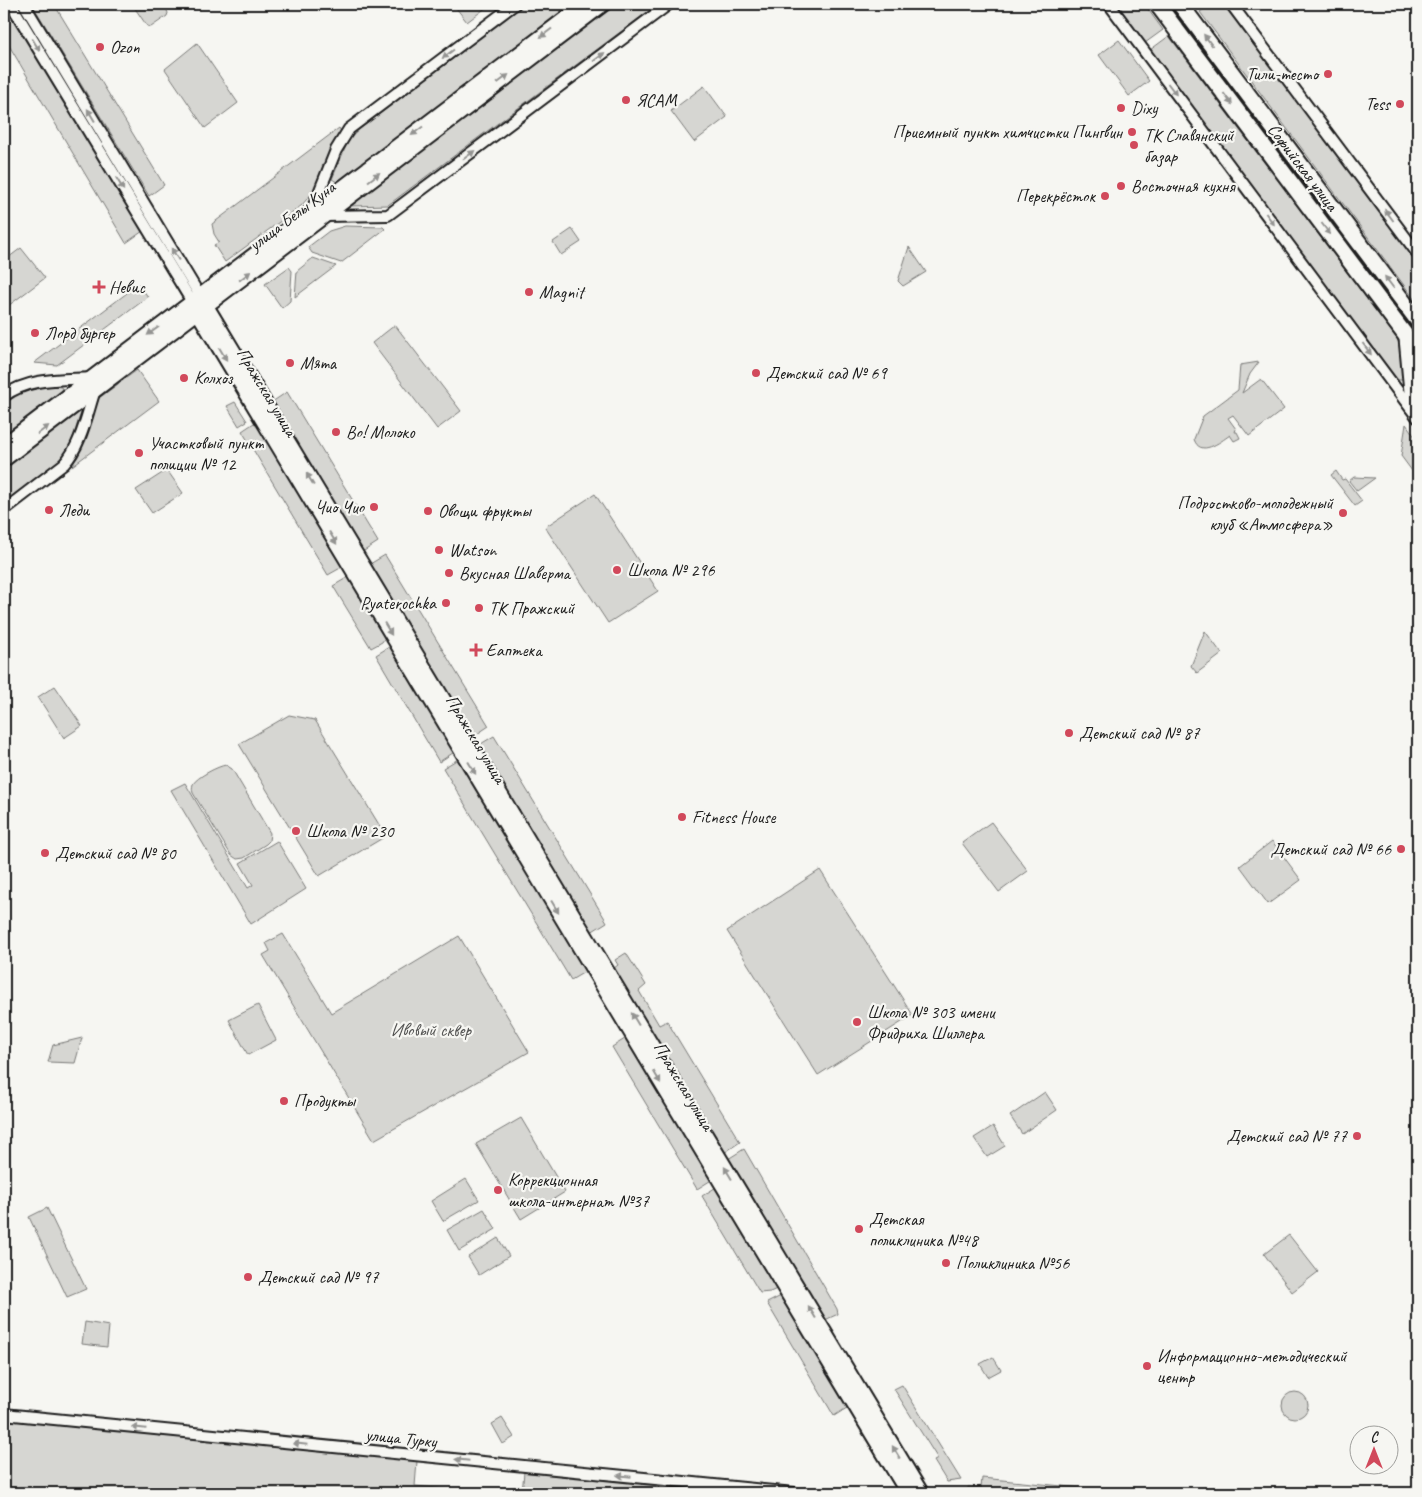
<svg xmlns="http://www.w3.org/2000/svg" width="1422" height="1497" font-family="Caveat,sans-serif">
<style>
.green{fill:#d6d6d2;stroke:#797977}
.lines{fill:none;stroke-linecap:round;stroke-linejoin:round}
.street-casing{stroke:#1c1c1c;stroke-width:14}
.secondary-casing{stroke:#1c1c1c;stroke-width:18}
.primary-casing{stroke:#1c1c1c;stroke-width:19}
.street{stroke:#f6f6f2;stroke-width:10}
.secondary{stroke:#f6f6f2;stroke-width:14}
.primary{stroke:#f6f6f2;stroke-width:15}
.oneway{fill:#949492}
.poi-dot{fill:#d1495b;stroke:#f6f6f2;stroke-width:2}
.labels{text-anchor:middle;stroke-width:4.5;stroke-linejoin:round;paint-order:stroke}
.poi-label{font-size:18px;fill:#1c1c1c;stroke:#f6f6f2;text-anchor:start}
.street-label{font-size:18px;fill:#1c1c1c;stroke:#f6f6f2}
.park-label{font-size:18px;fill:#545453;stroke:#f6f6f2}
</style>
<rect width="100%" height="100%" fill="#f6f6f2"/>
<filter id="ink" filterUnits="userSpaceOnUse"><feTurbulence type="fractalNoise" baseFrequency=".02" numOctaves="2"/><feDisplacementMap in="SourceGraphic" scale="10" xChannelSelector="R" yChannelSelector="G"/><feConvolveMatrix kernelMatrix="1 2 1 2 8 2 1 2 1" color-interpolation-filters="sRGB"/></filter>
<g filter="url(#ink)">
<!-- green -->
<g class="green">
<path d="M 4,4 L 7,4 L 143,231 L 126,243 L 4,37 Z"/>
<path d="M 32,4 L 54,4 L 164,185 L 149,196 Z"/>
<path d="M 132,4 L 164,4 L 168,13 L 167,16 L 151,27 L 147,26 Z"/>
<path d="M 453,4 L 491,4 L 467,22 Z"/>
<path d="M 525,4 L 573,4 L 337,182 L 332,179 L 349,139 L 360,129 Z"/>
<path d="M 612,4 L 658,4 L 388,205 L 351,206 L 352,202 Z"/>
<path d="M 1116,4 L 1144,4 L 1163,30 L 1145,43 Z"/>
<path d="M 1211,4 L 1224,4 L 1418,264 L 1418,304 L 1200,12 Z"/>
<path d="M 1169,36 L 1397,339 L 1399,344 L 1403,378 L 1402,380 L 1397,380 L 1150,50 Z"/>
<path d="M 1119,40 L 1149,81 L 1129,96 L 1099,55 Z"/>
<path d="M 197,43 L 238,103 L 205,128 L 165,69 Z"/>
<path d="M 704,86 L 727,117 L 694,142 L 671,111 Z"/>
<path d="M 339,128 L 342,133 L 313,192 L 301,206 L 225,262 L 214,245 L 219,242 L 214,234 L 212,224 Z"/>
<path d="M 345,226 L 383,227 L 385,229 L 341,263 L 312,253 L 308,247 L 329,231 Z"/>
<path d="M 572,229 L 581,242 L 561,255 L 553,242 Z"/>
<path d="M 909,247 L 926,272 L 903,286 L 898,281 Z"/>
<path d="M 21,248 L 45,278 L 8,306 L 4,301 L 4,261 Z"/>
<path d="M 313,258 L 336,266 L 295,297 L 297,271 Z"/>
<path d="M 289,267 L 292,271 L 290,301 L 282,308 L 265,284 Z"/>
<path d="M 139,284 L 148,297 L 57,365 L 34,363 Z"/>
<path d="M 395,325 L 461,411 L 437,429 L 372,343 Z"/>
<path d="M 1259,362 L 1250,374 L 1242,393 L 1261,379 L 1284,409 L 1249,436 L 1233,415 L 1228,418 L 1236,429 L 1235,432 L 1237,432 L 1240,438 L 1234,441 L 1230,435 C 1220,442 1200,458 1194,439 L 1203,416 L 1238,390 L 1240,365 Z"/>
<path d="M 137,370 L 159,401 L 72,466 L 71,464 L 80,451 L 99,398 Z"/>
<path d="M 54,386 L 61,387 L 63,391 L 4,437 L 4,400 C 18,389 37,388 54,386 Z"/>
<path d="M 287,392 L 378,542 L 364,551 L 361,550 L 272,402 Z"/>
<path d="M 235,402 L 247,421 L 239,426 L 227,406 Z"/>
<path d="M 76,411 L 81,413 C 76,426 73,442 65,454 C 56,468 19,492 4,504 L 4,466 Z"/>
<path d="M 257,421 L 344,566 L 328,575 L 242,431 Z"/>
<path d="M 1406,424 L 1418,441 L 1418,479 L 1401,456 Z"/>
<path d="M 167,470 L 183,493 L 152,513 L 136,490 Z"/>
<path d="M 1336,471 L 1342,480 L 1345,479 L 1362,501 L 1355,506 L 1331,475 Z"/>
<path d="M 1354,477 L 1375,478 L 1357,491 L 1349,481 Z"/>
<path d="M 595,494 L 658,591 L 608,623 L 545,527 Z"/>
<path d="M 385,555 L 489,726 L 474,736 L 370,564 Z"/>
<path d="M 350,576 L 386,636 L 382,642 L 371,648 L 333,586 Z"/>
<path d="M 1205,631 L 1222,654 L 1197,673 L 1191,666 Z"/>
<path d="M 389,647 L 394,648 L 456,751 L 439,762 L 376,655 Z"/>
<path d="M 55,686 L 82,726 L 64,738 L 38,697 Z"/>
<path d="M 289,715 L 315,720 L 386,836 L 319,876 L 239,744 Z"/>
<path d="M 494,736 L 607,922 L 591,932 L 479,745 Z"/>
<path d="M 460,758 L 588,970 L 571,980 L 443,768 Z"/>
<path d="M 226,765 L 232,769 L 270,833 L 269,841 L 266,844 L 244,858 L 237,859 L 231,855 L 193,793 C 192,789 192,788 193,784 C 197,777 218,766 226,765 Z"/>
<path d="M 185,783 L 248,888 L 253,885 L 240,863 L 277,841 L 306,889 L 251,924 L 171,790 Z"/>
<path d="M 991,822 L 1028,871 L 999,892 L 962,843 Z"/>
<path d="M 1272,841 L 1301,880 L 1268,904 L 1240,866 Z"/>
<path d="M 820,870 L 913,1015 L 818,1075 L 727,931 Z"/>
<path d="M 283,934 L 331,1013 L 459,936 L 529,1052 L 374,1140 L 263,955 L 270,951 L 266,943 Z"/>
<path d="M 626,953 L 646,985 L 639,991 L 659,1025 L 667,1021 L 740,1142 L 724,1153 L 613,969 L 618,965 L 615,960 Z"/>
<path d="M 258,1005 L 276,1040 L 248,1055 L 229,1020 Z"/>
<path d="M 628,1037 L 713,1179 L 697,1189 L 612,1047 Z"/>
<path d="M 82,1038 L 75,1063 L 48,1062 L 53,1045 Z"/>
<path d="M 1045,1092 L 1057,1110 L 1022,1134 L 1010,1116 Z"/>
<path d="M 521,1118 L 565,1192 L 521,1219 L 476,1144 Z"/>
<path d="M 993,1126 L 1005,1146 L 987,1157 L 974,1138 Z"/>
<path d="M 744,1149 L 837,1309 L 838,1314 L 825,1320 L 728,1159 Z"/>
<path d="M 466,1179 L 479,1200 L 443,1221 L 431,1201 Z"/>
<path d="M 718,1186 L 779,1288 L 770,1292 L 760,1293 L 702,1196 Z"/>
<path d="M 47,1208 L 86,1289 L 67,1297 L 29,1217 Z"/>
<path d="M 484,1209 L 496,1229 L 459,1251 L 447,1230 Z"/>
<path d="M 1289,1235 L 1318,1272 L 1292,1292 L 1264,1254 Z"/>
<path d="M 498,1238 L 509,1256 L 479,1275 L 468,1257 Z"/>
<path d="M 783,1295 L 850,1406 L 834,1416 L 767,1303 Z"/>
<path d="M 85,1322 L 109,1326 L 107,1347 L 82,1344 Z"/>
<path d="M 993,1357 L 1001,1370 L 988,1377 L 980,1364 Z"/>
<path d="M 902,1385 L 961,1480 L 947,1482 L 934,1461 L 938,1459 L 894,1389 Z"/>
<circle cx="1295" cy="1405" r="13"/>
<path d="M 502,1418 L 514,1437 L 503,1444 L 492,1424 Z"/>
<path d="M 4,1420 L 417,1461 L 415,1486 L 489,1493 L 4,1493 Z"/>
<path d="M 524,1472 L 735,1493 L 522,1493 Z"/>
<path d="M 982,1478 L 1132,1493 L 968,1493 L 968,1487 L 981,1488 Z"/>
</g>
<g class="lines">
<!-- street casing -->
<g class="street-casing">
<g id="street">
<path d="M 11,4 L 192,302"/>
<path d="M 24,4 L 200,296"/>
<path d="M 1109,4 L 1418,418"/>
<path d="M 1231,4 L 1418,254"/>
<path d="M 312,210 L 336,150 L 349,129 L 515,4"/>
<path d="M 324,216 L 388,215 L 669,4"/>
<path d="M 1404,333 L 1411,408"/>
<path d="M 4,396 C 30,377 62,380 92,378"/>
<path d="M 4,510 L 64,464 C 81,446 87,414 95,390"/>
<path d="M 4,1414 L 794,1493"/>
</g>
</g>
<!-- secondary casing -->
<g class="secondary-casing">
<g id="secondary">
<path d="M 200,296 L 921,1493"/>
<path d="M 192,302 L 908,1493"/>
<path d="M 4,445 L 585,4"/>
<path d="M 4,459 L 603,4"/>
</g>
</g>
<!-- primary casing -->
<g class="primary-casing">
<g id="primary">
<path d="M 1157,4 L 1418,352"/>
<path d="M 1180,4 L 1418,321"/>
</g>
</g>
<!-- street -->
<use href="#street" class="street"/>
<!-- secondary -->
<use href="#secondary" class="secondary"/>
<!-- primary -->
<use href="#primary" class="primary"/>
</g>
<!-- one-way arrows -->
<defs><path id="oneway-solid" d="M-6-.8H1V-3.2L6.5 0L1 3.2V.8H-6Z" transform="scale(1.25)"/></defs>
<g class="oneway">
<use href="#oneway-solid" transform="translate(546 33) rotate(143)"/>
<use href="#oneway-solid" transform="translate(1208 40) rotate(-127)"/>
<use href="#oneway-solid" transform="translate(36 45) rotate(59)"/>
<use href="#oneway-solid" transform="translate(448 54) rotate(143)"/>
<use href="#oneway-solid" transform="translate(599 57) rotate(-37)"/>
<use href="#oneway-solid" transform="translate(503 79) rotate(-37)"/>
<use href="#oneway-solid" transform="translate(1172 89) rotate(53)"/>
<use href="#oneway-solid" transform="translate(1228 99) rotate(53)"/>
<use href="#oneway-solid" transform="translate(91 115) rotate(-121)"/>
<use href="#oneway-solid" transform="translate(417 131) rotate(143)"/>
<use href="#oneway-solid" transform="translate(469 155) rotate(-37)"/>
<use href="#oneway-solid" transform="translate(374 177) rotate(-37)"/>
<use href="#oneway-solid" transform="translate(120 184) rotate(59)"/>
<use href="#oneway-solid" transform="translate(1389 215) rotate(-127)"/>
<use href="#oneway-solid" transform="translate(1270 219) rotate(53)"/>
<use href="#oneway-solid" transform="translate(1326 229) rotate(53)"/>
<use href="#oneway-solid" transform="translate(175 254) rotate(-121)"/>
<use href="#oneway-solid" transform="translate(245 276) rotate(-38)"/>
<use href="#oneway-solid" transform="translate(1389 282) rotate(-127)"/>
<use href="#oneway-solid" transform="translate(153 331) rotate(144)"/>
<use href="#oneway-solid" transform="translate(1367 349) rotate(53)"/>
<use href="#oneway-solid" transform="translate(223 354) rotate(59)"/>
<use href="#oneway-solid" transform="translate(43 430) rotate(-37)"/>
<use href="#oneway-solid" transform="translate(310 479) rotate(-121)"/>
<use href="#oneway-solid" transform="translate(333 538) rotate(59)"/>
<use href="#oneway-solid" transform="translate(388 629) rotate(59)"/>
<use href="#oneway-solid" transform="translate(472 768) rotate(59)"/>
<use href="#oneway-solid" transform="translate(555 907) rotate(59)"/>
<use href="#oneway-solid" transform="translate(635 1019) rotate(-121)"/>
<use href="#oneway-solid" transform="translate(657 1077) rotate(59)"/>
<use href="#oneway-solid" transform="translate(728 1173) rotate(-121)"/>
<use href="#oneway-solid" transform="translate(812 1312) rotate(-121)"/>
<use href="#oneway-solid" transform="translate(139 1428) rotate(-174)"/>
<use href="#oneway-solid" transform="translate(300 1444) rotate(-174)"/>
<use href="#oneway-solid" transform="translate(896 1452) rotate(-121)"/>
<use href="#oneway-solid" transform="translate(462 1460) rotate(-174)"/>
<use href="#oneway-solid" transform="translate(624 1476) rotate(-174)"/>
</g>
</g>
<!-- markers -->
<g class="poi-dot">
<circle cx="100" cy="47" r="5"/>
<circle cx="1328" cy="74" r="5"/>
<circle cx="626" cy="100" r="5"/>
<circle cx="1400" cy="104" r="5"/>
<circle cx="1121" cy="108" r="5"/>
<circle cx="1132" cy="132" r="5"/>
<circle cx="1134" cy="145" r="5"/>
<circle cx="1121" cy="186" r="5"/>
<circle cx="1105" cy="196" r="5"/>
<path d="M96.5 279.5h5v5h5v5h-5v5h-5v-5h-5v-5h5z"/>
<circle cx="529" cy="292" r="5"/>
<circle cx="35" cy="333" r="5"/>
<circle cx="290" cy="363" r="5"/>
<circle cx="756" cy="373" r="5"/>
<circle cx="184" cy="378" r="5"/>
<circle cx="336" cy="432" r="5"/>
<circle cx="139" cy="453" r="5"/>
<circle cx="374" cy="507" r="5"/>
<circle cx="49" cy="510" r="5"/>
<circle cx="428" cy="511" r="5"/>
<circle cx="1343" cy="513" r="5"/>
<circle cx="439" cy="550" r="5"/>
<circle cx="617" cy="570" r="5"/>
<circle cx="449" cy="573" r="5"/>
<circle cx="446" cy="603" r="5"/>
<circle cx="479" cy="608" r="5"/>
<path d="M473.5 642.5h5v5h5v5h-5v5h-5v-5h-5v-5h5z"/>
<circle cx="1069" cy="733" r="5"/>
<circle cx="682" cy="817" r="5"/>
<circle cx="296" cy="831" r="5"/>
<circle cx="1401" cy="849" r="5"/>
<circle cx="45" cy="853" r="5"/>
<circle cx="857" cy="1022" r="5"/>
<circle cx="284" cy="1101" r="5"/>
<circle cx="1357" cy="1136" r="5"/>
<circle cx="498" cy="1190" r="5"/>
<circle cx="859" cy="1229" r="5"/>
<circle cx="946" cy="1263" r="5"/>
<circle cx="248" cy="1277" r="5"/>
<circle cx="1147" cy="1366" r="5"/>
</g>
<g class="labels">
<!-- poi labels -->
<g class="poi-label">
<text x="110" y="53">Ozon</text>
<text x="1318" y="80" text-anchor="end">Тили-тесто</text>
<text x="636" y="106">ЯСАМ</text>
<text x="1390" y="110" text-anchor="end">Tess</text>
<text x="1131" y="114">Dixy</text>
<text x="1122" y="138" text-anchor="end">Приемный пункт химчистки Пингвин</text>
<text x="1144" y="141">ТК Славянский<tspan x="1144" dy="21">базар</tspan></text>
<text x="1131" y="192">Восточная кухня</text>
<text x="1095" y="202" text-anchor="end">Перекрёсток</text>
<text x="109" y="293">Невис</text>
<text x="539" y="298">Magnit</text>
<text x="45" y="339">Лорд бургер</text>
<text x="300" y="369">Мята</text>
<text x="766" y="379">Детский сад № 69</text>
<text x="194" y="384">Колхоз</text>
<text x="346" y="438">Во! Молоко</text>
<text x="149" y="449">Участковый пункт<tspan x="149" dy="21">полиции № 12</tspan></text>
<text x="1333" y="509" text-anchor="end">Подростково-молодежный<tspan x="1333" dy="21">клуб «Атмосфера»</tspan></text>
<text x="364" y="513" text-anchor="end">Чио Чио</text>
<text x="59" y="516">Леди</text>
<text x="438" y="517">Овощи фрукты</text>
<text x="449" y="556">Watson</text>
<text x="627" y="576">Школа № 296</text>
<text x="459" y="579">Вкусная Шаверма</text>
<text x="436" y="609" text-anchor="end">Pyaterochka</text>
<text x="489" y="614">ТК Пражский</text>
<text x="486" y="656">Еаптека</text>
<text x="1079" y="739">Детский сад № 87</text>
<text x="692" y="823">Fitness House</text>
<text x="306" y="837">Школа № 230</text>
<text x="1391" y="855" text-anchor="end">Детский сад № 66</text>
<text x="55" y="859">Детский сад № 80</text>
<text x="867" y="1018">Школа № 303 имени<tspan x="867" dy="21">Фридриха Шиллера</tspan></text>
<text x="294" y="1107">Продукты</text>
<text x="1347" y="1142" text-anchor="end">Детский сад № 77</text>
<text x="508" y="1186">Коррекционная<tspan x="508" dy="21">школа-интернат №37</tspan></text>
<text x="869" y="1225">Детская<tspan x="869" dy="21">поликлиника №48</tspan></text>
<text x="956" y="1269">Поликлиника №56</text>
<text x="258" y="1283">Детский сад № 97</text>
<text x="1157" y="1362">Информационно-методический<tspan x="1157" dy="21">центр</tspan></text>
</g>
<!-- street labels -->
<g class="street-label">
<text transform="translate(1303 167) rotate(53)" y="6">Софийская улица</text>
<text transform="translate(292 216) rotate(-37)" y="6">улица Белы Куна</text>
<text transform="translate(267 392) rotate(59)" y="6">Пражская улица</text>
<text transform="translate(476 739) rotate(59)" y="6">Пражская улица</text>
<text transform="translate(684 1086) rotate(59)" y="6">Пражская улица</text>
<text transform="translate(401 1438) rotate(6)" y="6">улица Турку</text>
</g>
<!-- park labels -->
<g class="park-label">
<text x="431" y="1036">Ивовый сквер</text>
</g>
</g>
<!-- margin -->
<rect width="1422" height="1497" fill="none" stroke="#f6f6f2" stroke-width="20"/>
<rect x="10" y="10" width="1402" height="1477" fill="none" stroke="#1c1c1c" stroke-width="2" filter="url(#ink)"/>
<!-- north arrow -->
<g transform="translate(1374 1450)"><circle r="24" fill="#f6f6f2" stroke="#9f9f9c"/>
<path d="M0-4L9 19L0 12L-9 19Z" fill="#d1495b"/>
<text y="-8" font-size="14" font-weight="bold" text-anchor="middle" fill="#1c1c1c">С</text>
</g>
</svg>
